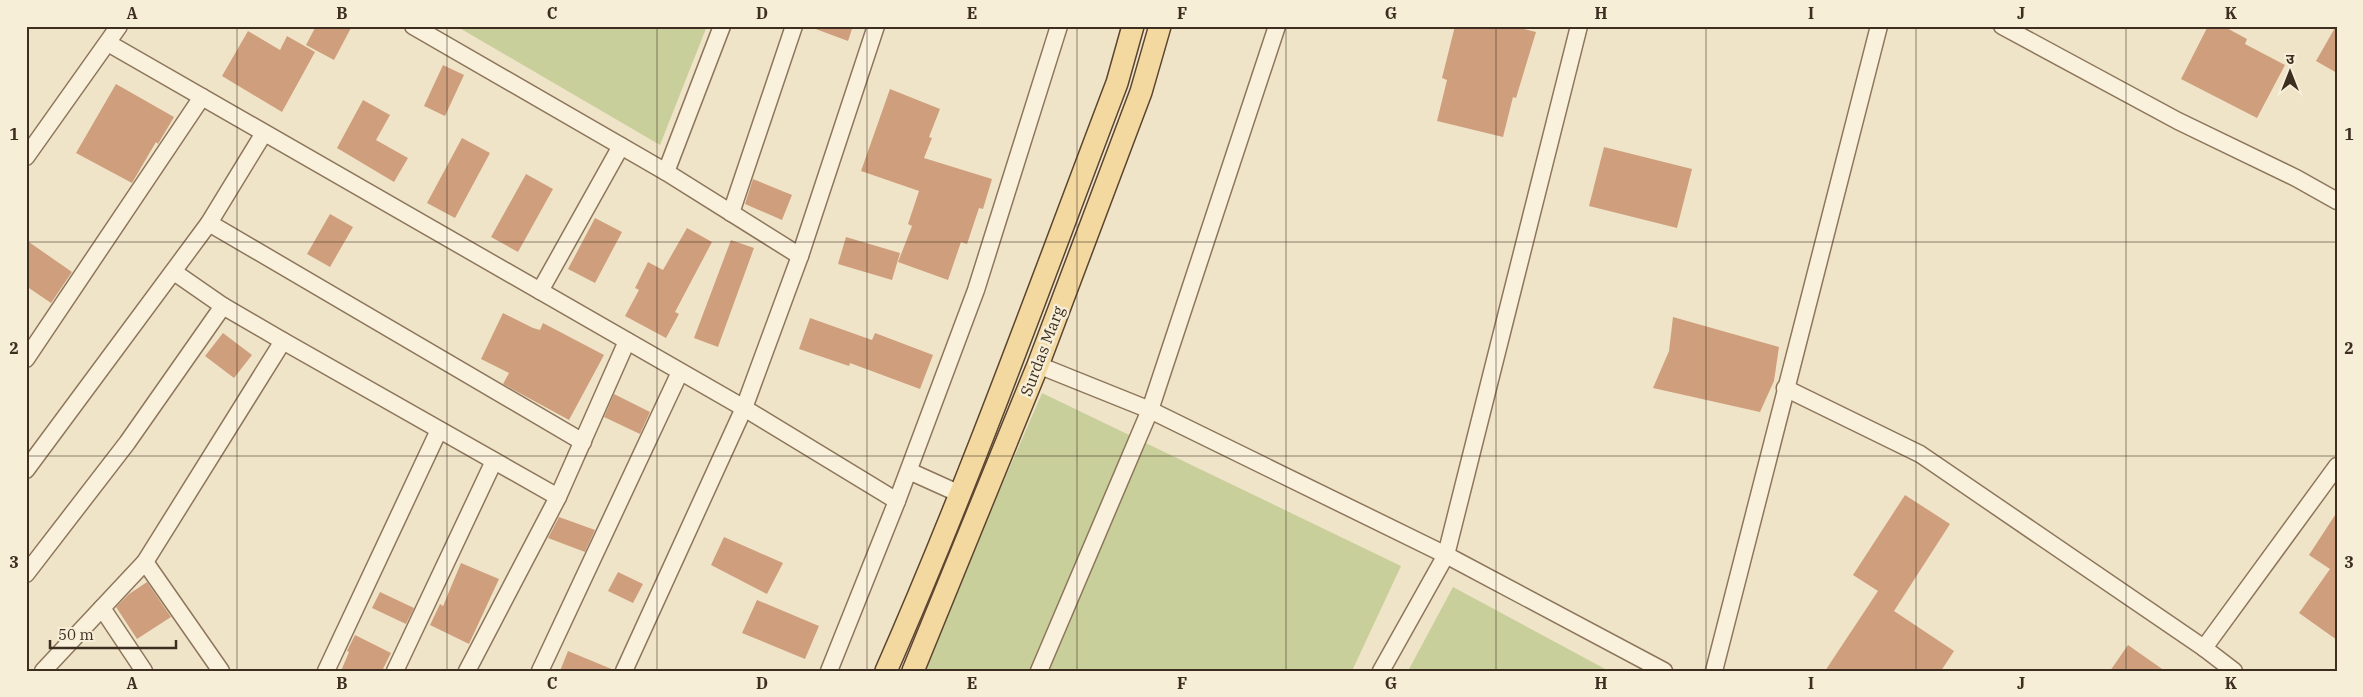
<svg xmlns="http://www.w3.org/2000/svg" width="2363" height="697" font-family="'IBM Plex Serif','Noto Sans Devanagari',serif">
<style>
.green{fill:#c9cf9b}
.building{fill:#cf9f7d}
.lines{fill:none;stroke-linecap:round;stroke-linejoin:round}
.minor-casing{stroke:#8d765c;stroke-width:19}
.major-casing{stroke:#5b4430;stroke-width:24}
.minor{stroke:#faf1dc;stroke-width:16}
.major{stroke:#f3d9a0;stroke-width:21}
.grid{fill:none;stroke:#3d2e20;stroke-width:1;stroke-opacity:0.55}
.labels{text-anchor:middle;stroke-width:5;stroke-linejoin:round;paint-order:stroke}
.street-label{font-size:16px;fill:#3d2e20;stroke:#f7eed8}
.neatline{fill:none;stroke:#3d2e20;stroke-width:2}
.grid-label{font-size:16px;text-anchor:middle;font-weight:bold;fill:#3d2e20}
</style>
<rect width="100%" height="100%" fill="#f0e4c8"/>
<!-- green -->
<g class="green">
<path d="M 456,26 L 707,26 L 660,145 Z"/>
<path d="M 1042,393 L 1401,566 L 1352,671 L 921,671 Z"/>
<path d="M 1453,587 L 1609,671 L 1408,671 Z"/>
</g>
<!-- building -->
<g class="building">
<path d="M 316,26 L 352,26 L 334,60 L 306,45 Z"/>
<path d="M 813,26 L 853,26 L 848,41 L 813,28 Z"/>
<path d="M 1455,26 L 1512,26 L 1536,32 L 1516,98 L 1513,97 L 1503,137 L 1437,121 L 1447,80 L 1442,78 Z"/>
<path d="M 2208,26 L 2223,26 L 2247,39 L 2245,44 L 2285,65 L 2257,118 L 2181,79 Z"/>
<path d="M 2336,26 L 2337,26 L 2337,73 L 2316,61 Z"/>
<path d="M 248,31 L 280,50 L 287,36 L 315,52 L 282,112 L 222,76 Z"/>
<path d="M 443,65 L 464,75 L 445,116 L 424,106 Z"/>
<path d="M 116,84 L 174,117 L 158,144 L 156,142 L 132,183 L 76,153 Z"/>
<path d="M 890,89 L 940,109 L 929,137 L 932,138 L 924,158 L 992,179 L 983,209 L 979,208 L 967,244 L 961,242 L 948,280 L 898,262 L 912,226 L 908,224 L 919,191 L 861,171 Z"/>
<path d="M 363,100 L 390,115 L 376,140 L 408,158 L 394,182 L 337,148 Z"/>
<path d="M 462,138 L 490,153 L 455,218 L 427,203 Z"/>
<path d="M 1604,147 L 1692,169 L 1677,228 L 1589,206 Z"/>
<path d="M 526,174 L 553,189 L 518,252 L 491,237 Z"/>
<path d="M 753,179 L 792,195 L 782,220 L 745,204 Z"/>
<path d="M 330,214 L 353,227 L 330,267 L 307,254 Z"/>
<path d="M 595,218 L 622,232 L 595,283 L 568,269 Z"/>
<path d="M 687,228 L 712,242 L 675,312 L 679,314 L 666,338 L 625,316 L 639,290 L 635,288 L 648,262 L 663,270 Z"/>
<path d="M 846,237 L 900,253 L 892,280 L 838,264 Z"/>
<path d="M 26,240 L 72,272 L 51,303 L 26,286 Z"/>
<path d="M 731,240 L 754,248 L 718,347 L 694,338 Z"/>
<path d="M 503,313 L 533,328 L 540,330 L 543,323 L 604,355 L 569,420 L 503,384 L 509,373 L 481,359 Z"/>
<path d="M 1673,317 L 1779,347 L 1774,381 L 1760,412 L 1653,388 L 1669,351 Z"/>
<path d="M 810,318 L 872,340 L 875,333 L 933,355 L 920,389 L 850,363 L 849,366 L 799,349 Z"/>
<path d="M 223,333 L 252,355 L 234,378 L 205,356 Z"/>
<path d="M 614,394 L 650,412 L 640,434 L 604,417 Z"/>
<path d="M 1905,495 L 1950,524 L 1894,611 L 1954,651 L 1941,671 L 1825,671 L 1878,591 L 1853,575 Z"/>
<path d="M 2337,512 L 2337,640 L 2299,613 L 2330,569 L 2309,555 Z"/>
<path d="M 559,517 L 595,530 L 585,552 L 548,538 Z"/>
<path d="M 724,537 L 783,563 L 767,594 L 711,565 Z"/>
<path d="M 461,563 L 499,579 L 469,644 L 430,625 L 440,604 L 443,606 Z"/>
<path d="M 618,572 L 643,584 L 633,603 L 608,591 Z"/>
<path d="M 147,582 L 171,617 L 137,639 L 116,607 L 129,594 Z"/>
<path d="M 380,592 L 414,608 L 406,624 L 372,608 Z"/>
<path d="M 757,600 L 819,626 L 805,659 L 742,633 Z"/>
<path d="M 355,635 L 391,653 L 382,671 L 341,671 L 349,652 L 347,651 Z"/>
<path d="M 2128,645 L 2165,671 L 2110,671 Z"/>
<path d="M 568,651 L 614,670 L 614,671 L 560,671 Z"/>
</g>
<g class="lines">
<!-- minor casing -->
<g class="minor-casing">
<g id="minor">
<path d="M 413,26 L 666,172 L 800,256"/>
<path d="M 2002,26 L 2178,121 L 2296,178 L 2337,201"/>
<path d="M 108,43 L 744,408 L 897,501"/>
<path d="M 26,157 L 119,26"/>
<path d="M 666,172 L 722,26"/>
<path d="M 731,213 L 794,26"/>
<path d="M 209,223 L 583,442"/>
<path d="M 174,272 L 223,306 L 283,341 L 558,497"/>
<path d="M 540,291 L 621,146"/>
<path d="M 26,359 L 202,97"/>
<path d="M 1038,365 L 1150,410 L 1446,555 L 1664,671"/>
<path d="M 1785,388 L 1920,454 L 2204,648 L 2234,671"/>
<path d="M 26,470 L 209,223 L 264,133"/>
<path d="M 909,471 L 960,494"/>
<path d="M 145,562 L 221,671"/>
<path d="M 26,574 L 127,443 L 223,306"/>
<path d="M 102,608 L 144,671"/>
<path d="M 2204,648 L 2337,466"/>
<path d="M 43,671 L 145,562 L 283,341"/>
<path d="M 326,671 L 439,430"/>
<path d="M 395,671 L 494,461"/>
<path d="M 467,671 L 558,497 L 627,341"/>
<path d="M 540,671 L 680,372"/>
<path d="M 624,671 L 744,408 L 800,256 L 876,26"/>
<path d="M 829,671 L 897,501 L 976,290 L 1059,26"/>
<path d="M 1039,671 L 1150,410 L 1277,26"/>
<path d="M 1381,671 L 1446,555 L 1579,26"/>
<path d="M 1714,671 L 1879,26"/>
</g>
</g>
<!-- major casing -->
<g class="major-casing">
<g id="major">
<path d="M 886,671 C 971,478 1042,280 1117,83 L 1133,26"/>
<path d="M 913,671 L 1038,365 L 1141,92 L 1160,26"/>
</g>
</g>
<!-- minor -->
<use href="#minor" class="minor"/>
<!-- major -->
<use href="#major" class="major"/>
</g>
<!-- grid -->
<path class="grid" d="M 237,26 L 237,671M 447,26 L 447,671M 657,26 L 657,671M 867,26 L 867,671M 1077,26 L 1077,671M 1286,26 L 1286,671M 1496,26 L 1496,671M 1706,26 L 1706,671M 1916,26 L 1916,671M 2126,26 L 2126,671M 26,242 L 2337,242M 26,456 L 2337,456"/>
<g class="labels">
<!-- street labels -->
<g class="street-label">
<text transform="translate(1042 351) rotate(-69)" y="6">Surdas Marg</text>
</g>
</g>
<!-- border -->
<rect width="2363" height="697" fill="none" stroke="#f7eed8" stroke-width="55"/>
<!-- north arrow -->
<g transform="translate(2290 72)" stroke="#f7eed8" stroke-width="4" paint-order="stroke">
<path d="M0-4L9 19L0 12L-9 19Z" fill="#3d2e20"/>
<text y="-8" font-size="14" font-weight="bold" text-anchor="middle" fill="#3d2e20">उ</text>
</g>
<!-- scale -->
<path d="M50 640v8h126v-8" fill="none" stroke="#3d2e20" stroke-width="2.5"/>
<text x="58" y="640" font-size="15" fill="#3d2e20" stroke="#f7eed8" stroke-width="4" paint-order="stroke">50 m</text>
<rect x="28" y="28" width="2308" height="642" class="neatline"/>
<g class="grid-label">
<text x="132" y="19">A</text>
<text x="342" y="19">B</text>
<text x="552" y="19">C</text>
<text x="762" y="19">D</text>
<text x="972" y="19">E</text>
<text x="1182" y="19">F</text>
<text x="1391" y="19">G</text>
<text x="1601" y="19">H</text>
<text x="1811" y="19">I</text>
<text x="2021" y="19">J</text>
<text x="2231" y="19">K</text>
<text x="14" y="140">1</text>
<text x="2349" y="140">1</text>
<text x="14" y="354">2</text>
<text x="2349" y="354">2</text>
<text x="14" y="568">3</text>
<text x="2349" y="568">3</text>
<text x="132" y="689">A</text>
<text x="342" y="689">B</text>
<text x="552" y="689">C</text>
<text x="762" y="689">D</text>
<text x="972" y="689">E</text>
<text x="1182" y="689">F</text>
<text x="1391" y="689">G</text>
<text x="1601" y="689">H</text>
<text x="1811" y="689">I</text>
<text x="2021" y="689">J</text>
<text x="2231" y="689">K</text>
</g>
</svg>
